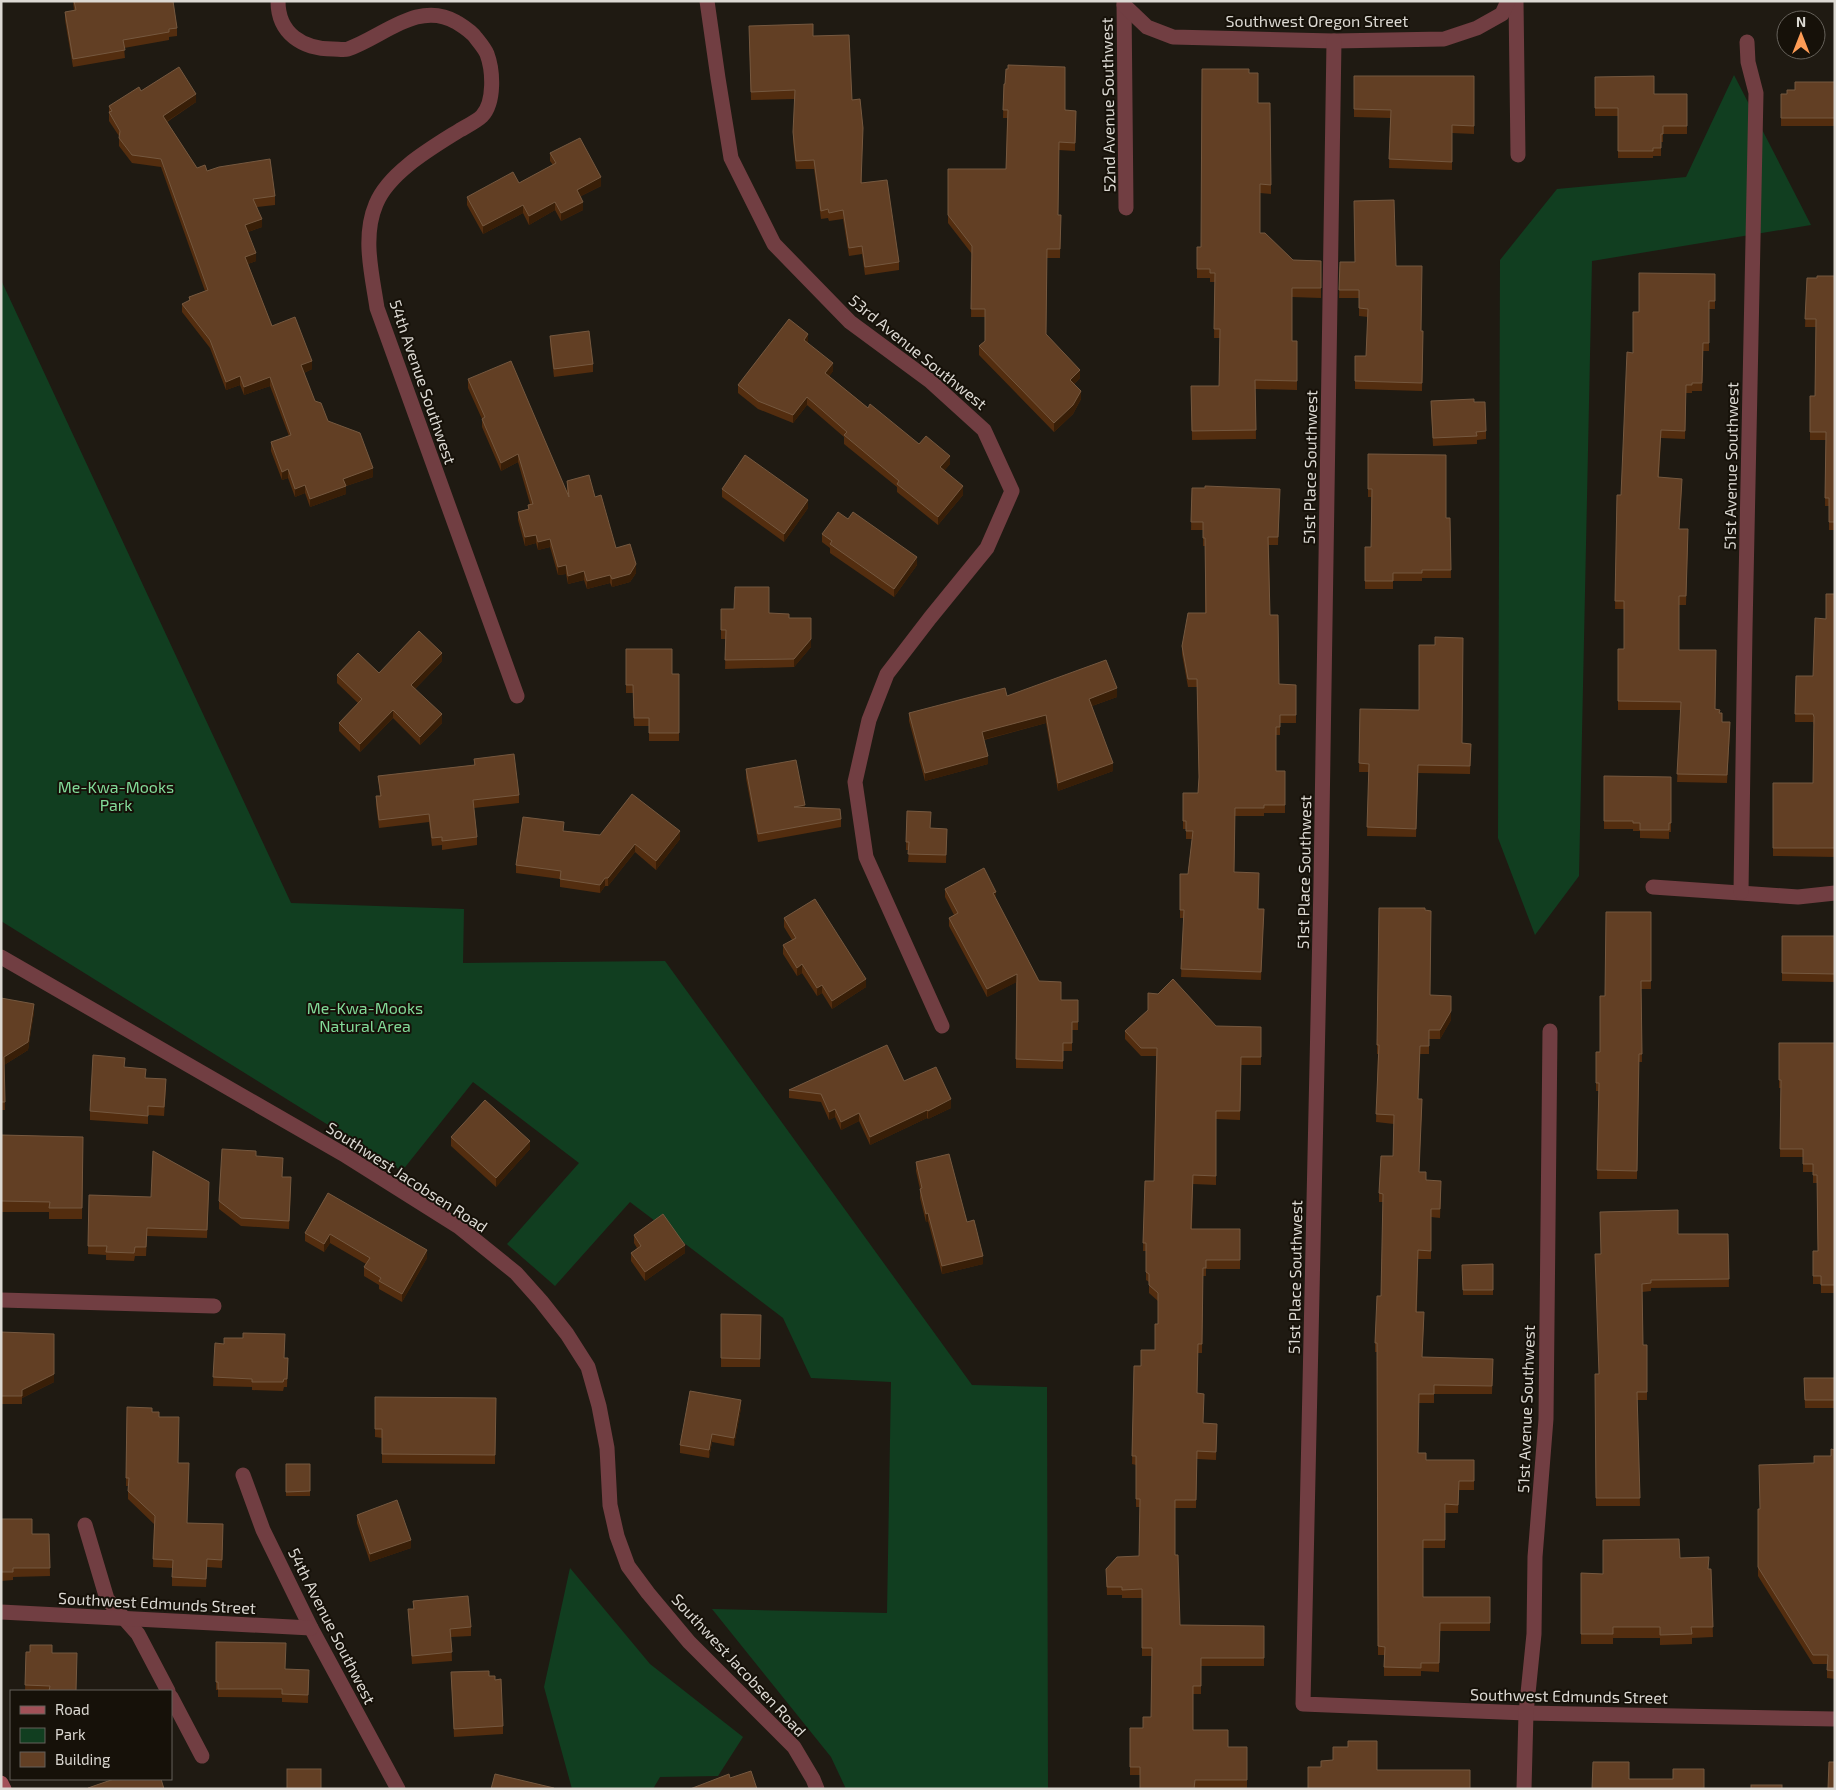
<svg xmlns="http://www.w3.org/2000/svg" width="1836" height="1790" font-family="'Exo 2',sans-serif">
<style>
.green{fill:#113e20}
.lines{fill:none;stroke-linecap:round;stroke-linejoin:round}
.minor{stroke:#713e42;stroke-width:15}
.tertiary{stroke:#713e42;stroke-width:15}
.secondary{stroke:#a15158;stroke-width:15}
.wall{fill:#532d0f}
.shaded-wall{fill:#381e07}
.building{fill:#623f24;stroke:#75583f}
.labels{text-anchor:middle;stroke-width:4;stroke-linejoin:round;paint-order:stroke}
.street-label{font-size:16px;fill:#dcd9d3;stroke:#161109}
.park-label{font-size:16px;fill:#82da98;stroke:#161109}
</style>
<rect width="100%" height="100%" fill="#1f1a12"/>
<!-- green -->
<g class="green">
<path d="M 1734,75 L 1811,225 L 1592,261 L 1579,876 L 1535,935 L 1498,838 L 1500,260 L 1557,189 L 1686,177 Z"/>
<path d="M 1,280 L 291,903 L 464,909 L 463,963 L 665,961 L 972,1385 L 1047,1387 L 1048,1789 L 846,1789 L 831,1757 L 712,1609 L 887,1613 L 891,1382 L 811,1378 L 783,1318 L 630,1202 L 555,1286 L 507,1244 L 579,1163 L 473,1082 L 402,1171 L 1,921 Z"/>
<path d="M 570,1568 L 650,1664 L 743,1737 L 718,1776 L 660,1777 L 653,1789 L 572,1789 L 544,1687 Z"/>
</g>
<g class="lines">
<!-- minor -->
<g class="minor">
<path d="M 278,1 C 278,34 303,49 333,49 C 338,49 344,50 348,49 C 383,37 418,0 456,22 C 464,27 471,31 476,38 C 480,43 485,49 487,54 C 493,70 495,102 482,116 C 477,121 467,126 460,130 C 433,147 389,172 376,204 C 362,237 372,274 377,308 L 517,696"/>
<path d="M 707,1 L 718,78 L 731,158 L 774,244 L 850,322 L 930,381 L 984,430 L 1012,491 L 987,548 L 930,618 L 887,674 L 869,720 L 855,782 L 866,857 L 942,1026"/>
<path d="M 1124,1 L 1126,208"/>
<path d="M 1516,1 L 1518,155"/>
<path d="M 1124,5 L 1147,27 L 1173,37 L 1334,41 L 1444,39 L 1477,28 L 1502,14 L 1508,1"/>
<path d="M 1334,41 L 1321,882 L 1303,1704 L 1526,1713 L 1835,1719"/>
<path d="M 1653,887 L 1798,897 L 1835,893"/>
<path d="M 1741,892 L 1745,630 L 1756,93 L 1748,62 L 1747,42"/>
<path d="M 1,1300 L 214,1306"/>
<path d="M 243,1475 L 263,1530 L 311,1628 L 398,1789"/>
<path d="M 85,1525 L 107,1599 L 138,1634 L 168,1691"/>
<path d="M 1,1612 L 311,1628"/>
<path d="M 171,1697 L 202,1756"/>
<path d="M 1524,1789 L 1526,1713 L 1534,1634 L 1535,1557 L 1546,1419 L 1550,1031"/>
</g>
<!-- tertiary -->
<path class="tertiary" d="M 1,957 L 343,1154 L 459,1227 L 516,1273 L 541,1301 L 567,1334 L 588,1367 L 599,1406 L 607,1448 L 610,1505 L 617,1536 L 628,1566 L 648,1593 L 689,1642 L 794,1747 L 813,1779 L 817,1789"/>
<!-- secondary -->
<path class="secondary" d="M 1,1783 L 4,1789"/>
</g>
<!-- wall -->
<g class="wall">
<path d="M 73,1 L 173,1 L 177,28 L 177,36 L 169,37 L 169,40 L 124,48 L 125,58 L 73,67 L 65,20 L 65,12 L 74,11 Z"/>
<path d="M 749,26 L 813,36 L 852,100 L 862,183 L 899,262 L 899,270 L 865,275 L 862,254 L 849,256 L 843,219 L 829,221 L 828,218 L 821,219 L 814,169 L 796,169 L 793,141 L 795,99 L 751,100 Z"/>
<path d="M 1249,73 L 1258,103 L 1271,185 L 1271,194 L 1260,193 L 1260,233 L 1293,260 L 1321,261 L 1321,298 L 1292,297 L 1292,341 L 1297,341 L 1297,390 L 1255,389 L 1256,439 L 1192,440 L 1191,386 L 1219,386 L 1220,338 L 1214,338 L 1215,282 L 1210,282 L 1210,278 L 1197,278 L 1197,247 L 1201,247 Z"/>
<path d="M 1354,76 L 1474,76 L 1474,134 L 1452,133 L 1452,170 L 1389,168 L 1390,118 L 1354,117 Z"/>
<path d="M 1595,77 L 1654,94 L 1687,94 L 1687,134 L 1663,134 L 1663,142 L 1661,142 L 1661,156 L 1653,156 L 1653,158 L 1618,158 L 1618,116 L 1595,116 Z"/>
<path d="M 1835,82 L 1835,126 L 1781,126 L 1781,94 L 1787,94 Z"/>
<path d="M 1004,84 L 1065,110 L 1076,111 L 1075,151 L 1059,150 L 1058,215 L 1061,215 L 1060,258 L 1047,258 L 1046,334 L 1080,378 L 1074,384 L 1081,399 L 1073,414 L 1054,432 L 979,355 L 979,346 L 985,341 L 985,317 L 971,317 L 972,254 L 948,223 L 948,169 L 1006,169 L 1007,118 L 1003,118 Z"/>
<path d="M 141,91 L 196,102 L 167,122 L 197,168 L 275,196 L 275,205 L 257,207 L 262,227 L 248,232 L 256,261 L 248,264 L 272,326 L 312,369 L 304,373 L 315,401 L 328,421 L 373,477 L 346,486 L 346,494 L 310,507 L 305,493 L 295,497 L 288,478 L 282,480 L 271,451 L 271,442 L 289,436 L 270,386 L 244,395 L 240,385 L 226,390 L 210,348 L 182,312 L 182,304 L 189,301 L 189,297 L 205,291 L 161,167 L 132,163 L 119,146 L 119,136 L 109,121 L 109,106 Z"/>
<path d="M 550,153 L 601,186 L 581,196 L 583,210 L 561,221 L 555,210 L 529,225 L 523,213 L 483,234 L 467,205 L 467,197 L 519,183 L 553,165 L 550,161 Z"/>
<path d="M 1340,262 L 1396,266 L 1421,331 L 1423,331 L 1422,391 L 1355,389 L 1355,356 L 1366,356 L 1368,317 L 1359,316 L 1359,298 L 1339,298 Z"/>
<path d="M 1715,274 L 1715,309 L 1709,309 L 1709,351 L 1703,351 L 1702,391 L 1692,391 L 1692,393 L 1686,393 L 1685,439 L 1661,438 L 1659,477 L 1682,487 L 1679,529 L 1688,537 L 1686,605 L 1679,605 L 1679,650 L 1715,709 L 1720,713 L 1722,722 L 1730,730 L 1727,783 L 1677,782 L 1681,710 L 1618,710 L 1618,649 L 1624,649 L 1624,609 L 1615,609 L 1617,495 L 1621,495 L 1633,353 L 1639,312 Z"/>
<path d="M 1835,276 L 1835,546 L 1835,530 L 1829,530 L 1829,506 L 1825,506 L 1826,440 L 1810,440 L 1810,396 L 1815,396 L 1816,327 L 1805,327 L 1807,278 L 1817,278 Z"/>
<path d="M 550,336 L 593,364 L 593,372 L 554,377 L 550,344 Z"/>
<path d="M 808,342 L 808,343 L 833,371 L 829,376 L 868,408 L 919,444 L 950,464 L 944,471 L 963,495 L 938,525 L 897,492 L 897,487 L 844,444 L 844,437 L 807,405 L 793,423 L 758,409 L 738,393 L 738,385 Z"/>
<path d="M 468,379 L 567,494 L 567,481 L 595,497 L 616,548 L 636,573 L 630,582 L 612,587 L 610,583 L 587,589 L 584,580 L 568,584 L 566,574 L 558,575 L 550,547 L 538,550 L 536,543 L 525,546 L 518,520 L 518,512 L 528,509 L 528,505 L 530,504 L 518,462 L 501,471 L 482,427 L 482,419 L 468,388 Z"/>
<path d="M 1474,402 L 1486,431 L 1486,439 L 1477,440 L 1477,444 L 1433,446 L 1431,409 Z"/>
<path d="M 1368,454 L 1446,518 L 1450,518 L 1451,578 L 1422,578 L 1422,581 L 1393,581 L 1393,589 L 1365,589 L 1365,547 L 1371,547 L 1371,497 L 1368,497 Z"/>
<path d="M 1192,488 L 1280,489 L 1278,545 L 1269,545 L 1270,615 L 1279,684 L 1296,685 L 1296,723 L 1280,723 L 1280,735 L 1276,735 L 1276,771 L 1285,771 L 1285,813 L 1264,813 L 1264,816 L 1235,816 L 1234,872 L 1258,909 L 1264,909 L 1261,980 L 1181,977 L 1184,918 L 1180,918 L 1180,874 L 1188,874 L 1192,839 L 1186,839 L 1186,829 L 1183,829 L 1183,793 L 1198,793 L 1199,781 L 1197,687 L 1188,687 L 1182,654 L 1182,646 L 1205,613 L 1205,546 L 1203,546 L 1203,530 L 1191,530 Z"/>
<path d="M 722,489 L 808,508 L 784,542 L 722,497 Z"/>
<path d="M 848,519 L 917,565 L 894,597 L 830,553 L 830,548 L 822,542 L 822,534 Z"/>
<path d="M 1835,594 L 1835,857 L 1773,856 L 1773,783 L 1813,783 L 1814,725 L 1813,722 L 1795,722 L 1796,676 L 1813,676 L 1826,619 Z"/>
<path d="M 721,609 L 769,613 L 789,618 L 811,647 L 794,667 L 725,669 L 726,639 L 721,639 Z"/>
<path d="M 626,649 L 672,674 L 679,674 L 679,741 L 649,741 L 649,726 L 634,726 L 633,693 L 626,693 Z"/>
<path d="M 442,661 L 415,689 L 442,723 L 420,745 L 393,718 L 360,752 L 339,731 L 339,723 L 358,703 L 337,683 L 337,675 L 379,673 Z"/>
<path d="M 1007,696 L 1117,697 L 1092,706 L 1113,771 L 1058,791 L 1046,723 L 984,740 L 988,764 L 925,781 L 909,721 L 909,713 Z"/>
<path d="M 1360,709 L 1462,743 L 1471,744 L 1470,774 L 1418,773 L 1416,837 L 1367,836 L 1369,772 L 1359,772 Z"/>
<path d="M 474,759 L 519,795 L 519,803 L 474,808 L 477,837 L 477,845 L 442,850 L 442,845 L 432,846 L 429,822 L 379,828 L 376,805 L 376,796 L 380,796 L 378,776 L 474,765 Z"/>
<path d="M 746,769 L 805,808 L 841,819 L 841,827 L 758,842 L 746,778 Z"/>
<path d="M 1604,776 L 1671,777 L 1671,832 L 1669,832 L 1669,839 L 1640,838 L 1640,831 L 1633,831 L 1633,829 L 1604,829 Z"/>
<path d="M 907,811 L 930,828 L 947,829 L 946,863 L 908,862 L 909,850 L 906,850 Z"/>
<path d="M 564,831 L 600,835 L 680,839 L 656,870 L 635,852 L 608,886 L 605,886 L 600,893 L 560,887 L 560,879 L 516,873 L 516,865 Z"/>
<path d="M 945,889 L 996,899 L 1039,981 L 1061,1000 L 1078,1000 L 1078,1030 L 1072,1030 L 1072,1051 L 1063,1051 L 1063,1069 L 1016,1068 L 1016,982 L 987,997 L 949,926 L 949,918 L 954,915 L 945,897 Z"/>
<path d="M 1651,912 L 1651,989 L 1641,989 L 1642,1062 L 1639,1062 L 1637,1179 L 1597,1179 L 1599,1091 L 1596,1091 L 1596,1052 L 1600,1052 L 1605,996 Z"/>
<path d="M 784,918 L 866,987 L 832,1009 L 822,993 L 817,996 L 802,973 L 797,976 L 783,954 L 783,945 L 792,940 L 784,927 Z"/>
<path d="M 1782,936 L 1835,936 L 1835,982 L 1782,981 Z"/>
<path d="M 1430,995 L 1451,1004 L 1451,1020 L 1440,1039 L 1429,1039 L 1429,1054 L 1420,1054 L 1418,1099 L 1422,1107 L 1419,1172 L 1426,1180 L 1441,1189 L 1440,1218 L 1431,1217 L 1431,1259 L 1418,1259 L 1417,1312 L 1424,1321 L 1422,1357 L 1493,1359 L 1492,1394 L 1434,1394 L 1434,1403 L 1419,1403 L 1418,1453 L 1426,1460 L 1474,1460 L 1474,1490 L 1459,1490 L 1458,1513 L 1445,1513 L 1445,1548 L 1423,1548 L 1423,1597 L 1490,1597 L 1490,1631 L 1440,1631 L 1439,1672 L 1421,1671 L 1421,1676 L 1384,1676 L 1384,1655 L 1378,1655 L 1377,1352 L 1375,1352 L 1375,1343 L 1381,1296 L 1383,1202 L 1379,1202 L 1379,1193 L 1393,1156 L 1394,1124 L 1376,1122 L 1378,1054 L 1377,1054 L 1377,1045 Z"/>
<path d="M 1,998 L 34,1012 L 28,1050 L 4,1065 L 5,1110 L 1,1110 Z"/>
<path d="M 1216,1026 L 1261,1027 L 1261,1065 L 1241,1065 L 1240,1120 L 1216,1119 L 1216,1185 L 1193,1184 L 1192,1229 L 1240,1229 L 1240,1269 L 1206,1269 L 1206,1276 L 1203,1276 L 1202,1353 L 1198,1353 L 1197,1393 L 1203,1423 L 1217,1424 L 1216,1460 L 1197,1459 L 1196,1508 L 1175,1508 L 1175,1555 L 1180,1625 L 1264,1626 L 1264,1666 L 1201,1666 L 1201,1694 L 1193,1694 L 1193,1730 L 1228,1747 L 1247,1747 L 1247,1788 L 1195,1788 L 1140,1775 L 1130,1775 L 1130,1728 L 1143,1728 L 1151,1717 L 1152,1656 L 1142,1656 L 1142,1598 L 1122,1598 L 1122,1595 L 1107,1595 L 1106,1569 L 1139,1556 L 1140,1507 L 1136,1507 L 1136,1465 L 1132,1464 L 1134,1366 L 1141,1366 L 1155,1350 L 1158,1324 L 1158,1301 L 1149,1293 L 1149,1282 L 1146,1280 L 1146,1251 L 1143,1251 L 1145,1181 L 1154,1181 L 1156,1056 L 1141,1056 L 1125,1039 L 1125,1031 Z"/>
<path d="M 1779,1043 L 1835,1043 L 1835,1293 L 1821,1293 L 1821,1284 L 1813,1284 L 1813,1251 L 1818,1251 L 1817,1183 L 1813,1183 L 1813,1172 L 1803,1172 L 1803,1157 L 1780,1157 L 1781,1088 L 1779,1088 Z"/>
<path d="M 125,1067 L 166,1088 L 164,1116 L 148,1115 L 148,1124 L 90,1120 L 90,1111 Z"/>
<path d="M 904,1081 L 951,1108 L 928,1119 L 927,1118 L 870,1145 L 859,1121 L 841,1130 L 835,1117 L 829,1120 L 821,1102 L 789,1098 L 789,1090 Z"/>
<path d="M 1,1135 L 83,1137 L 82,1219 L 49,1219 L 49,1212 L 1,1212 Z"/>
<path d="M 451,1137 L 530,1149 L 496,1187 L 451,1146 Z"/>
<path d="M 256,1156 L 282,1177 L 291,1186 L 289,1229 L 241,1226 L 219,1209 L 219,1201 Z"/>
<path d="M 916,1162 L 967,1222 L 983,1264 L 942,1274 L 928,1221 L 926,1222 L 920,1198 L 920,1189 L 916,1171 Z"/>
<path d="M 209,1190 L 207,1238 L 147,1236 L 146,1256 L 135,1256 L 134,1261 L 106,1260 L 106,1255 L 88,1254 L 89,1195 L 151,1197 Z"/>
<path d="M 328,1193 L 427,1258 L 402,1302 L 379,1289 L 379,1285 L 364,1276 L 364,1267 L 366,1264 L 330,1243 L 324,1252 L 305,1241 L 305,1233 Z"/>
<path d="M 1678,1234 L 1728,1234 L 1729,1287 L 1651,1288 L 1651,1291 L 1642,1292 L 1643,1345 L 1647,1345 L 1647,1400 L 1637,1400 L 1640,1506 L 1596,1506 L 1595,1374 L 1599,1374 L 1601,1254 Z"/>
<path d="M 634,1235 L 685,1253 L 645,1281 L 631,1261 L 631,1253 L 637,1248 L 634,1243 Z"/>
<path d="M 1493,1264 L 1493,1295 L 1463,1295 L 1462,1265 Z"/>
<path d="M 721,1314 L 761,1315 L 760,1367 L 721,1367 Z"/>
<path d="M 1,1332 L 54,1382 L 22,1398 L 22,1404 L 1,1404 Z"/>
<path d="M 215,1343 L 284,1358 L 288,1358 L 287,1387 L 284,1387 L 283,1391 L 252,1390 L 252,1387 L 213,1386 Z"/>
<path d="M 1804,1378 L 1835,1378 L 1835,1408 L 1805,1408 Z"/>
<path d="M 496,1398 L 495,1464 L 382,1463 L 382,1438 L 375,1437 L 375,1429 Z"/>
<path d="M 127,1407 L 152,1412 L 159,1417 L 178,1463 L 187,1523 L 223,1524 L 222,1568 L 207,1567 L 206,1587 L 172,1586 L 172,1568 L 153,1567 L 154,1524 L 128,1499 L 128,1486 L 126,1486 Z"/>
<path d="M 741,1408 L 734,1446 L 712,1442 L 709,1458 L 680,1453 L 680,1445 Z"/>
<path d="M 1835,1450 L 1835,1679 L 1827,1678 L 1827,1664 L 1813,1664 L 1758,1576 L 1758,1509 L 1760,1509 L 1814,1463 L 1831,1456 Z"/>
<rect x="286" y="1464" width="24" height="32"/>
<path d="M 357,1515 L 411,1548 L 370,1562 L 357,1523 Z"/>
<path d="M 1,1519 L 32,1534 L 49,1534 L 50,1576 L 13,1577 L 13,1580 L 1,1581 Z"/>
<path d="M 1680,1558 L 1709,1569 L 1711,1569 L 1713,1637 L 1692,1638 L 1692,1644 L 1660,1645 L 1660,1638 L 1613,1638 L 1613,1644 L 1581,1644 L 1581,1573 L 1603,1574 Z"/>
<path d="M 413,1601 L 471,1627 L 471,1636 L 451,1637 L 452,1661 L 412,1664 L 408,1609 L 413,1609 Z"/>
<path d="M 216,1642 L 285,1669 L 309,1670 L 308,1703 L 282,1702 L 282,1698 L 218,1697 L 218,1690 L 216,1690 Z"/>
<path d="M 26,1652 L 52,1653 L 76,1691 L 25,1691 Z"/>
<path d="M 451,1672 L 503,1726 L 503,1734 L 454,1737 Z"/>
</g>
<!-- shaded-wall -->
<g class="shaded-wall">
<path d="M 196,94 L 196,102 L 163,124 L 163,116 Z"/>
<path d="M 601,177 L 601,186 L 577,198 L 577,190 Z"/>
<path d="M 555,202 L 555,210 L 529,225 L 529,216 Z"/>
<path d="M 583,202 L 583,210 L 561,221 L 561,213 Z"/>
<path d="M 523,205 L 523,213 L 483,234 L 483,226 Z"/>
<path d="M 262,219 L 262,227 L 245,233 L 245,225 Z"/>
<path d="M 256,253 L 256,261 L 245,265 L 245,257 Z"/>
<path d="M 808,334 L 808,342 L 804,348 L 804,340 Z"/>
<path d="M 312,361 L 312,369 L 301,374 L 301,365 Z"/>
<path d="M 833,363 L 833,371 L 825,382 L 825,373 Z"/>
<path d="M 1080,370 L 1080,378 L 1070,388 L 1070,380 Z"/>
<path d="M 240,376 L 240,385 L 226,390 L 226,382 Z"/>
<path d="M 270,377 L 270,386 L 244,395 L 244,387 Z"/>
<path d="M 1081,391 L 1081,399 L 1073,414 L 1054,432 L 1054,423 Z"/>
<path d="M 807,397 L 807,405 L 793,423 L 793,415 Z"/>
<path d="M 518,454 L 518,462 L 501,471 L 501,463 Z"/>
<path d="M 950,456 L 950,464 L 940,476 L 940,467 Z"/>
<path d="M 373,468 L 373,477 L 346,486 L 346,494 L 310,507 L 310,499 L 343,479 Z"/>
<path d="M 288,469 L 288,478 L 282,480 L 282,472 Z"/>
<path d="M 305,485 L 305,493 L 295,497 L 295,489 Z"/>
<path d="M 963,486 L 963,495 L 938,525 L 938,517 Z"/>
<path d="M 808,500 L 808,508 L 784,542 L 784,534 Z"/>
<path d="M 536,535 L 536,543 L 525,546 L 525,537 Z"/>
<path d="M 550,539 L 550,547 L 538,550 L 538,542 Z"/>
<path d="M 917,557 L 917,565 L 894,597 L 894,589 Z"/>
<path d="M 636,564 L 636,573 L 630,582 L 612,587 L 612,579 Z"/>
<path d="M 566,565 L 566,574 L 558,575 L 558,567 Z"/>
<path d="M 584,571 L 584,580 L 568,584 L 568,576 Z"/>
<path d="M 610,575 L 610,583 L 587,589 L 587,581 Z"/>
<path d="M 811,639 L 811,647 L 794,667 L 794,659 Z"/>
<path d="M 442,653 L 442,661 L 411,693 L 411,685 Z"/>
<path d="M 1117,688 L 1117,697 L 1089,707 L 1089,699 Z"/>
<path d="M 393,710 L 393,718 L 360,752 L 360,744 Z"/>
<path d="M 442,714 L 442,723 L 420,745 L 420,737 Z"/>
<path d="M 1046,715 L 1046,723 L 982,740 L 982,732 Z"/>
<path d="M 1730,722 L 1730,730 L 1727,783 L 1727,775 Z"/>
<path d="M 988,756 L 988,764 L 925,781 L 925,773 Z"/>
<path d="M 1113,763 L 1113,771 L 1058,791 L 1058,783 Z"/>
<path d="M 805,805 L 805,813 L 794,807 Z"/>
<path d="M 680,831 L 680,839 L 656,870 L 656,861 Z"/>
<path d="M 635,844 L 635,852 L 608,886 L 608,878 Z"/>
<path d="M 605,878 L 605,886 L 600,893 L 600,885 Z"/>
<path d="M 996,892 L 996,900 L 993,893 Z"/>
<path d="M 802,964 L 802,973 L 797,976 L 797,968 Z"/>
<path d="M 1017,974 L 1017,982 L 987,997 L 987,989 Z"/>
<path d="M 866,979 L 866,987 L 832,1009 L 832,1001 Z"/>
<path d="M 822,985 L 822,993 L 817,996 L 817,988 Z"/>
<path d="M 1451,996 L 1451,1020 L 1440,1039 L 1440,1030 Z"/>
<path d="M 34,1004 L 34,1012 L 28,1050 L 4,1065 L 4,1057 Z"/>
<path d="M 951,1099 L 951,1108 L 928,1119 L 928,1111 Z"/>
<path d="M 835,1109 L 835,1117 L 829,1120 L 829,1112 Z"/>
<path d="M 927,1110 L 927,1118 L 870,1145 L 870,1137 Z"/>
<path d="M 859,1113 L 859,1121 L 841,1130 L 841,1122 Z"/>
<path d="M 530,1141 L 530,1149 L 496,1187 L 496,1178 Z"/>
<path d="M 928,1213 L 928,1221 L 926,1222 L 926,1214 Z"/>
<path d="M 330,1234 L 330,1243 L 324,1252 L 324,1244 Z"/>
<path d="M 685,1245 L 685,1253 L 645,1281 L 645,1272 Z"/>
<path d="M 427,1250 L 427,1258 L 402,1302 L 402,1294 Z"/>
<path d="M 983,1256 L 983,1264 L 942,1274 L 942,1266 Z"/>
<path d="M 54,1334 L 54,1382 L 22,1398 L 22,1390 Z"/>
<path d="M 741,1400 L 741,1408 L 734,1446 L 734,1438 Z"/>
<path d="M 712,1434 L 712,1442 L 709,1458 L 709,1450 Z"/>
<path d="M 411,1540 L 411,1548 L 370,1562 L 370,1554 Z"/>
</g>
<!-- building -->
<g class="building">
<path d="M 74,1 L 173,1 L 177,28 L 169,29 L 169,32 L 123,40 L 125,50 L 73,59 L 65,12 L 76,10 Z"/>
<path d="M 813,24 L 813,36 L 849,35 L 852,100 L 860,99 L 863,128 L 861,183 L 887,180 L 899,262 L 865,267 L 862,246 L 849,248 L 843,210 L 829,213 L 828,209 L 821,211 L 814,160 L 796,161 L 793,132 L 795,90 L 751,92 L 749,26 Z"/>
<path d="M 1008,65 L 1065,67 L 1065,110 L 1076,111 L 1075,143 L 1059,142 L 1058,215 L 1061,215 L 1060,249 L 1047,249 L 1046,334 L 1080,370 L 1070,380 L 1081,391 L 1073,405 L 1054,423 L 979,346 L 985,341 L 985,309 L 971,309 L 972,246 L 948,215 L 948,169 L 1006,169 L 1008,110 L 1003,110 L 1004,84 L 1005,84 L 1006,69 L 1008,69 Z"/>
<path d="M 179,67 L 196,94 L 163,116 L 197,168 L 205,165 L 207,171 L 219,167 L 270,159 L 275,196 L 253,199 L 262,219 L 245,225 L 256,253 L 245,257 L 272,326 L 295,317 L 312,361 L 301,365 L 315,401 L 321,403 L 328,421 L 360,433 L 373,468 L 343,479 L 346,486 L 310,499 L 305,485 L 295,489 L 288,469 L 282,472 L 271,442 L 291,435 L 270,377 L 244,387 L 240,376 L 226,382 L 210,340 L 182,304 L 190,300 L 189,297 L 208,290 L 161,159 L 132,155 L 119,138 L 120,131 L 109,112 L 112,111 L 109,106 L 139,87 L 141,91 Z"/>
<path d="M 1202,69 L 1249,69 L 1249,73 L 1258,73 L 1258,103 L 1270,103 L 1271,185 L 1260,184 L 1260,233 L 1265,233 L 1293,260 L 1321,261 L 1321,288 L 1292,288 L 1292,341 L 1297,341 L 1297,381 L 1255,380 L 1256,430 L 1192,431 L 1191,386 L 1219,386 L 1220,329 L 1214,329 L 1215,273 L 1210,273 L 1210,269 L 1197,269 L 1197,247 L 1201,247 Z"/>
<path d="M 1354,76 L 1474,76 L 1474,126 L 1452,125 L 1452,162 L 1389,159 L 1391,110 L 1354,109 Z"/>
<path d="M 1654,76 L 1654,94 L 1687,94 L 1687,126 L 1663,126 L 1663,134 L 1661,134 L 1661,148 L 1653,148 L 1653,151 L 1618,151 L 1618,108 L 1595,108 L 1595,77 Z"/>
<path d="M 1795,82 L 1835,82 L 1835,118 L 1781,118 L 1781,94 L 1787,94 L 1787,90 L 1795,90 Z"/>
<path d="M 580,138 L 601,177 L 577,190 L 583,202 L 561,213 L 555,202 L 529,216 L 523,205 L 483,226 L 467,197 L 513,172 L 519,183 L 556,163 L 550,153 Z"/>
<path d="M 1394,200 L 1396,266 L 1422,266 L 1421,331 L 1423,331 L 1422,383 L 1355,381 L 1355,356 L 1366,356 L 1368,309 L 1359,308 L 1359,290 L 1339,290 L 1340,262 L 1355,262 L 1354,201 Z"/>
<path d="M 1639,273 L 1715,274 L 1715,301 L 1709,301 L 1709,343 L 1703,343 L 1702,383 L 1692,383 L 1692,385 L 1686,385 L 1685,431 L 1661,430 L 1658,477 L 1682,479 L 1679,529 L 1688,529 L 1686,596 L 1679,596 L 1679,650 L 1716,650 L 1715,709 L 1720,710 L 1719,713 L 1722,713 L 1722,722 L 1730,722 L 1727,775 L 1677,774 L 1681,702 L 1618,701 L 1618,649 L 1624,649 L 1624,601 L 1615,601 L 1617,495 L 1621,495 L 1627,352 L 1633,353 L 1633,312 L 1639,312 Z"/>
<path d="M 1817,276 L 1835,276 L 1835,538 L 1835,522 L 1829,522 L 1829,498 L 1825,498 L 1826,432 L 1810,432 L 1810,396 L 1815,396 L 1816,319 L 1805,319 L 1807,278 L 1817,278 Z"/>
<path d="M 789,319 L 808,334 L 804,340 L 833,363 L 825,373 L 868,408 L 870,404 L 919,444 L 926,436 L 950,456 L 940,467 L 963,486 L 938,517 L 897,484 L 899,481 L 844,435 L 847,432 L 807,397 L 793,415 L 758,401 L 738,385 Z"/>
<path d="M 589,331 L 593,364 L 554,369 L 550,336 Z"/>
<path d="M 511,361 L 569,497 L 567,481 L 589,475 L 595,497 L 601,495 L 616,548 L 630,544 L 636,564 L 630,574 L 612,579 L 610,575 L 587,581 L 584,571 L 568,576 L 566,565 L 558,567 L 550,539 L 538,542 L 536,535 L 525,537 L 518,512 L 529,509 L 528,505 L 533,504 L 518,454 L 501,463 L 482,419 L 485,417 L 468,379 Z"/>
<path d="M 1474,399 L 1474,402 L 1485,402 L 1486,431 L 1476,432 L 1477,436 L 1433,438 L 1431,401 Z"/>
<path d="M 1368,454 L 1446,455 L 1446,518 L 1450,518 L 1451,570 L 1422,570 L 1422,573 L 1393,573 L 1393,581 L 1365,581 L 1365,547 L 1371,547 L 1372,489 L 1368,489 Z"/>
<path d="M 745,455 L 808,500 L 784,534 L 722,489 Z"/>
<path d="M 1205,486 L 1280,489 L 1278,537 L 1268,537 L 1270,615 L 1278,615 L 1279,684 L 1296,685 L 1296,715 L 1280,715 L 1280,727 L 1276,727 L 1276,771 L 1285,771 L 1285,805 L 1264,805 L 1264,808 L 1235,808 L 1234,872 L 1259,873 L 1258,909 L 1264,909 L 1261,972 L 1181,969 L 1184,910 L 1180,910 L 1180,874 L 1188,874 L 1193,831 L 1186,831 L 1186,821 L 1183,821 L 1183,793 L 1198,793 L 1199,777 L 1197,679 L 1188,679 L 1182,646 L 1188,613 L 1206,613 L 1205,538 L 1203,538 L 1203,522 L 1191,522 L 1192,488 L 1205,488 Z"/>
<path d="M 838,512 L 848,519 L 853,512 L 917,557 L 894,589 L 830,544 L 832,541 L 822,534 Z"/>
<path d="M 735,587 L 769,587 L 769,613 L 789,614 L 789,618 L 811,618 L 811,639 L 794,659 L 725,660 L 726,630 L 721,630 L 721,609 L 734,609 Z"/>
<path d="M 1826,594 L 1835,594 L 1835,848 L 1773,848 L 1773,783 L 1813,783 L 1814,717 L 1813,714 L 1795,714 L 1796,676 L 1813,676 L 1815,618 L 1826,619 Z"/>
<path d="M 419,631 L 442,653 L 411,685 L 442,714 L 420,737 L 393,710 L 360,744 L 339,723 L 362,699 L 337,675 L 358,653 L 379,673 Z"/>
<path d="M 1435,637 L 1463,638 L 1462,743 L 1471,744 L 1470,766 L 1418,765 L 1416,829 L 1367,827 L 1369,764 L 1359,763 L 1360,709 L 1419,710 L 1419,645 L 1435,645 Z"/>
<path d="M 626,649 L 672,649 L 672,674 L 679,674 L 679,733 L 649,733 L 649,718 L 634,718 L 633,685 L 626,685 Z"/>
<path d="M 1106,660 L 1117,688 L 1089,699 L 1113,763 L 1058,783 L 1046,715 L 982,732 L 988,756 L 925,773 L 909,713 L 1005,688 L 1007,696 Z"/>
<path d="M 514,754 L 519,795 L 473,800 L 477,837 L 442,841 L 442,837 L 432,838 L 429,814 L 379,820 L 376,796 L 381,796 L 378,776 L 475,765 L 474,759 Z"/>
<path d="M 796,760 L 805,805 L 794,807 L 840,809 L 841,819 L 758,834 L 746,769 Z"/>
<path d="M 1604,776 L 1671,777 L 1671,823 L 1669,823 L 1669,830 L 1640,830 L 1640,823 L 1633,823 L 1633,821 L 1604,821 Z"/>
<path d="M 632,794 L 680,831 L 656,861 L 635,844 L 608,878 L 605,878 L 600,885 L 560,879 L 561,871 L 516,865 L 523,817 L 564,822 L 563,831 L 600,835 Z"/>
<path d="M 907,811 L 931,812 L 930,828 L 947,829 L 946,855 L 908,854 L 909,842 L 906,842 Z"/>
<path d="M 984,868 L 996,892 L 993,893 L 1039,981 L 1061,982 L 1061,1000 L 1078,1000 L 1078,1022 L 1072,1022 L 1072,1043 L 1063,1043 L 1063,1061 L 1016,1059 L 1017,974 L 987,989 L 949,918 L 958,913 L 945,889 Z"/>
<path d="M 815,899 L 866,979 L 832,1001 L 822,985 L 817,988 L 802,964 L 797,968 L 783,945 L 796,938 L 784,918 Z"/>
<path d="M 1379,908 L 1425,908 L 1425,910 L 1431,911 L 1430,995 L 1451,996 L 1451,1011 L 1440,1030 L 1429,1030 L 1429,1046 L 1420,1046 L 1418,1099 L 1422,1099 L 1419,1172 L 1426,1172 L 1426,1180 L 1441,1181 L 1440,1209 L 1431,1209 L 1431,1251 L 1418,1250 L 1416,1312 L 1424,1312 L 1422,1357 L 1493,1359 L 1492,1386 L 1434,1385 L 1434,1394 L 1419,1394 L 1418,1453 L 1426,1453 L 1426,1460 L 1474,1460 L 1474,1481 L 1459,1481 L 1458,1505 L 1445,1504 L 1445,1540 L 1423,1540 L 1423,1597 L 1490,1597 L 1490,1623 L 1440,1623 L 1439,1663 L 1421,1663 L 1421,1668 L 1384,1667 L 1385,1647 L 1378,1646 L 1377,1343 L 1375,1343 L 1377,1296 L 1381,1296 L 1383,1194 L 1379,1193 L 1381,1156 L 1393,1156 L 1394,1115 L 1376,1114 L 1379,1045 L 1377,1045 Z"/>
<path d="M 1606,912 L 1651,912 L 1651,981 L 1641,981 L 1642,1054 L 1639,1054 L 1637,1171 L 1597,1170 L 1599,1083 L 1596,1083 L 1596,1052 L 1600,1052 L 1600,996 L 1605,996 Z"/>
<path d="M 1782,936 L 1835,936 L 1835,974 L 1782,973 Z"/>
<path d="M 1173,979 L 1216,1026 L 1261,1027 L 1261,1057 L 1241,1057 L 1240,1111 L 1216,1111 L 1216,1176 L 1193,1175 L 1191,1229 L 1240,1229 L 1240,1260 L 1206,1260 L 1206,1268 L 1203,1268 L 1202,1344 L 1198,1344 L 1197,1393 L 1204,1394 L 1203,1423 L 1217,1424 L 1216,1452 L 1197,1451 L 1196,1500 L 1175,1500 L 1175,1555 L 1178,1555 L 1180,1625 L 1264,1626 L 1264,1658 L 1201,1658 L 1201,1686 L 1193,1686 L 1193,1730 L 1228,1730 L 1228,1747 L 1247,1747 L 1247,1780 L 1195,1780 L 1194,1789 L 1140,1789 L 1140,1767 L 1130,1767 L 1130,1728 L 1143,1728 L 1143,1717 L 1151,1717 L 1152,1648 L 1142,1648 L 1142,1589 L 1122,1590 L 1122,1587 L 1107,1587 L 1106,1569 L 1117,1557 L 1139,1556 L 1140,1499 L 1136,1499 L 1136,1456 L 1132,1456 L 1134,1366 L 1141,1366 L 1141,1350 L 1155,1350 L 1155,1324 L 1158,1324 L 1158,1293 L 1149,1285 L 1149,1274 L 1146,1272 L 1146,1243 L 1143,1243 L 1145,1181 L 1154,1181 L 1157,1048 L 1141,1048 L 1125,1031 L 1148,1010 L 1148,993 L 1158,994 Z"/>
<path d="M 1,998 L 34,1004 L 28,1042 L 4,1057 L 5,1102 L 1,1102 Z"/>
<path d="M 1779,1043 L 1835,1043 L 1835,1285 L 1821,1285 L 1821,1276 L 1813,1276 L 1813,1251 L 1818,1251 L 1817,1175 L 1813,1175 L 1813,1164 L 1803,1164 L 1803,1149 L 1780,1149 L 1781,1080 L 1779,1080 Z"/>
<path d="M 887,1045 L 904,1081 L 936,1067 L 951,1099 L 928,1111 L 927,1110 L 870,1137 L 859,1113 L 841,1122 L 835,1109 L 829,1112 L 821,1094 L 789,1090 Z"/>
<path d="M 93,1055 L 125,1058 L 124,1067 L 146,1069 L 145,1078 L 166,1079 L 164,1107 L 148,1106 L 148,1116 L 90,1111 Z"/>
<path d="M 485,1100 L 530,1141 L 496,1178 L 451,1137 Z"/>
<path d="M 1,1135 L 83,1137 L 82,1208 L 49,1208 L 50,1202 L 1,1201 Z"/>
<path d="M 222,1149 L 256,1151 L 256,1156 L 283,1158 L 282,1177 L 291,1177 L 289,1221 L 241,1218 L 219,1201 Z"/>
<path d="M 153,1151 L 209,1182 L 207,1230 L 147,1228 L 146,1247 L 135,1247 L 134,1253 L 106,1252 L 107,1246 L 88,1246 L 89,1195 L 151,1197 Z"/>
<path d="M 949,1154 L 967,1222 L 974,1220 L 983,1256 L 942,1266 L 928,1213 L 926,1214 L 920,1189 L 922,1188 L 916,1162 Z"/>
<path d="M 328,1193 L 427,1250 L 402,1294 L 379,1281 L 381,1278 L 364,1267 L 370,1258 L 330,1234 L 324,1244 L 305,1233 Z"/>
<path d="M 1678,1210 L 1678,1234 L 1728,1234 L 1729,1279 L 1651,1280 L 1651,1283 L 1642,1284 L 1643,1345 L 1647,1345 L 1647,1392 L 1637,1392 L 1640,1498 L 1596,1498 L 1595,1374 L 1599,1374 L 1595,1254 L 1601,1254 L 1600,1212 Z"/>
<path d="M 663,1214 L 685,1245 L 645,1272 L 631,1253 L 641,1246 L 634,1235 Z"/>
<path d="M 1493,1264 L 1493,1290 L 1463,1290 L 1462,1265 Z"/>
<path d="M 721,1314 L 761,1315 L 760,1359 L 721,1358 Z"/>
<path d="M 1,1332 L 54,1334 L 54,1374 L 22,1390 L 22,1396 L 1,1396 Z"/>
<path d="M 243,1333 L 285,1334 L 284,1358 L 288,1358 L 287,1379 L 284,1379 L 283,1382 L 252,1382 L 252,1379 L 213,1377 L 215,1343 L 224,1344 L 224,1338 L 243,1338 Z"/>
<path d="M 1804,1378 L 1835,1378 L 1835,1400 L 1805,1400 Z"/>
<path d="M 690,1391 L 741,1400 L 734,1438 L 712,1434 L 709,1450 L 680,1445 Z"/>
<path d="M 375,1397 L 496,1398 L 495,1455 L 382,1454 L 382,1429 L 375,1429 Z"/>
<path d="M 127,1407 L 152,1408 L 152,1412 L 159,1412 L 159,1417 L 179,1417 L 178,1463 L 189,1463 L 187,1523 L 223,1524 L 222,1560 L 207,1559 L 206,1579 L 172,1577 L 173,1560 L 153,1559 L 155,1516 L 128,1491 L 129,1478 L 126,1478 Z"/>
<path d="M 1831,1449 L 1835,1450 L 1835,1671 L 1827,1670 L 1828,1655 L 1813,1655 L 1758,1567 L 1758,1509 L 1760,1509 L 1759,1465 L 1814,1463 L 1814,1456 L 1831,1456 Z"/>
<path d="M 286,1464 L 310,1464 L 310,1491 L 286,1492 Z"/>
<path d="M 397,1500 L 411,1540 L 370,1554 L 357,1515 Z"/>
<path d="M 1,1519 L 32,1519 L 32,1534 L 49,1534 L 50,1568 L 13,1568 L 13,1572 L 1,1572 Z"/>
<path d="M 1679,1539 L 1680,1558 L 1709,1557 L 1708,1569 L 1711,1569 L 1713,1627 L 1691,1627 L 1692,1634 L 1660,1635 L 1660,1627 L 1613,1627 L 1613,1634 L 1581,1634 L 1581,1573 L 1603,1574 L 1603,1540 Z"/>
<path d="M 468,1596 L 471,1627 L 450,1629 L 452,1652 L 412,1656 L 408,1609 L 414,1609 L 413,1601 Z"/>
<path d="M 216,1642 L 286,1643 L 285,1669 L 309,1670 L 308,1695 L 282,1694 L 282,1689 L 218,1689 L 218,1682 L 216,1682 Z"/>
<path d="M 30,1645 L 52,1645 L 52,1653 L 77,1653 L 76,1691 L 49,1691 L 50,1686 L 25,1685 L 26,1652 L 30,1652 Z"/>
<path d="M 489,1671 L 489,1676 L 495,1676 L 495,1680 L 501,1679 L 503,1726 L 454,1729 L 451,1672 Z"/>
<path d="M 1348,1741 L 1377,1741 L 1377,1770 L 1470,1770 L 1470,1789 L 1308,1789 L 1308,1767 L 1321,1767 L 1321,1761 L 1333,1760 L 1333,1747 L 1348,1747 Z"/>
<path d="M 1593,1762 L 1629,1762 L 1629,1779 L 1673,1779 L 1673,1769 L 1704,1769 L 1704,1789 L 1592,1789 Z"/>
<path d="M 1829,1762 L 1835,1762 L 1835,1789 L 1828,1789 Z"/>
<rect x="287" y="1769" width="34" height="20"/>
<path d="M 751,1771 L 757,1789 L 690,1789 L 729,1774 L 730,1778 Z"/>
<path d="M 495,1774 L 554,1788 L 553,1789 L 491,1789 Z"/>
<path d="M 114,1779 L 161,1779 L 164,1789 L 88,1789 L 88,1788 Z"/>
<rect x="1751" y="1785" width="31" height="4"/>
</g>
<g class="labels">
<!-- street labels -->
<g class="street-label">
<text x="1317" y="27">Southwest Oregon Street</text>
<text transform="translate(1108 105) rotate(-91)" y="6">52nd Avenue Southwest</text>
<text transform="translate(918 352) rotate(39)" y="6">53rd Avenue Southwest</text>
<text transform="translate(423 382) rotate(71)" y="6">54th Avenue Southwest</text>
<text transform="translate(1731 466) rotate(-89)" y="6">51st Avenue Southwest</text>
<text transform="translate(1310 467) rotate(-89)" y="6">51st Place Southwest</text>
<text transform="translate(1304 872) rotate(-89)" y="6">51st Place Southwest</text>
<text transform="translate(407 1177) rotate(33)" y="6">Southwest Jacobsen Road</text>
<text transform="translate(1295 1277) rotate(-89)" y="6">51st Place Southwest</text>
<text transform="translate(1526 1409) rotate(-88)" y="6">51st Avenue Southwest</text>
<text transform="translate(157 1603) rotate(3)" y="6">Southwest Edmunds Street</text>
<text transform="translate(332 1626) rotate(63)" y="6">54th Avenue Southwest</text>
<text transform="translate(739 1665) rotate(47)" y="6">Southwest Jacobsen Road</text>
<text transform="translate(1569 1696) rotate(1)" y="6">Southwest Edmunds Street</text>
</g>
<!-- park labels -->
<g class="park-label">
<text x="116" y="793">Me-Kwa-Mooks<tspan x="116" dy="18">Park</tspan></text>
<text x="365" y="1014">Me-Kwa-Mooks<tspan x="365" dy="18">Natural Area</tspan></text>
</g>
</g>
<!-- border -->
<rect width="1836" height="1790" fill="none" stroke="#dcd9d3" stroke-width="5"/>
<!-- legend -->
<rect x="10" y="1690" width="162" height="90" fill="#161109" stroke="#65615a"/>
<rect x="20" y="1706" width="25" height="8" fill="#a15158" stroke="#65615a"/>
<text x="55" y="1715" font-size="15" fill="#dcd9d3">Road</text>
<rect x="20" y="1728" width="25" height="15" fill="#113e20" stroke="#65615a"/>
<text x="55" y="1740" font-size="15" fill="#dcd9d3">Park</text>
<rect x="20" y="1752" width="25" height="15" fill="#623f24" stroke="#65615a"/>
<text x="55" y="1765" font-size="15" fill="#dcd9d3">Building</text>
<!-- north arrow -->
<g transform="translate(1801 35)"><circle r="24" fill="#161109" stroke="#65615a"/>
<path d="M0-4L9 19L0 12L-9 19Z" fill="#fd9c56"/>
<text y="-8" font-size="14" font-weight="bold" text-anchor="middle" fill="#dcd9d3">N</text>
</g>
</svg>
